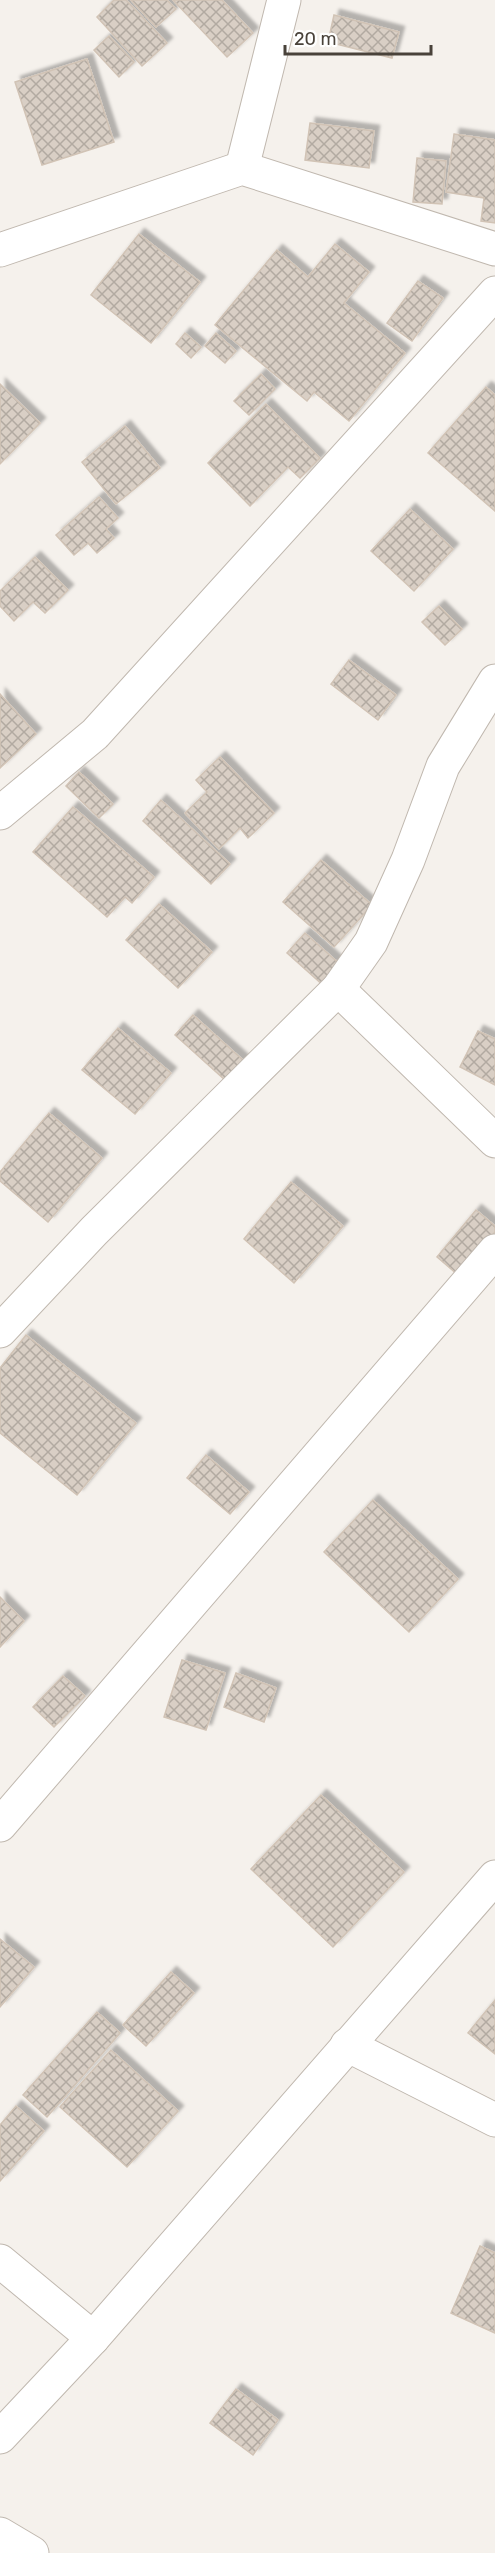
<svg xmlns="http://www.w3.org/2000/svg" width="495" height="2553" font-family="Rubik,sans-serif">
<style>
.building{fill:url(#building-cross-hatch);stroke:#d1c3b5;stroke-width:1.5;filter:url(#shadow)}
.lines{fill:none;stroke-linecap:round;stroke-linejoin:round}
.street-casing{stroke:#c0b8af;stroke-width:35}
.street{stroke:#fff;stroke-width:33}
</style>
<defs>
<pattern id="building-cross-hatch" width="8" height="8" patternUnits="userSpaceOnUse" patternTransform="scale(1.5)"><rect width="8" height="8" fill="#d9cfc5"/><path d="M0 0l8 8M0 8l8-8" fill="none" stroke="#b2aaa1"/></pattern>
<filter id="shadow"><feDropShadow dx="5.5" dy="-5.5" stdDeviation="1.5" flood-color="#0004"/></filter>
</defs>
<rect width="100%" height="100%" fill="#f5f1ec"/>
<!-- building -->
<g class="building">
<path d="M 114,0 L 126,0 L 167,43 L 142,66 L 97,17 Z"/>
<path d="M 131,0 L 167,0 L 176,9 L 156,27 Z"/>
<path d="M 173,0 L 222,0 L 253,33 L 227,57 Z"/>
<path d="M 334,15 L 399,32 L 392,58 L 328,42 Z"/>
<path d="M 109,36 L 134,62 L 119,77 L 94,50 Z"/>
<path d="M 87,59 L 114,142 L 42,165 L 15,82 Z"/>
<path d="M 310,123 L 374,131 L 369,168 L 305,160 Z"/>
<path d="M 454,134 L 495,140 L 495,223 L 481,221 L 484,198 L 446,192 Z"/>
<path d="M 417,158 L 446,161 L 442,204 L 413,202 Z"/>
<path d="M 139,234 L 200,282 L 151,343 L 91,295 Z"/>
<path d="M 335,244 L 369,272 L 344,303 L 405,353 L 349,421 L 314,392 L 307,401 L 215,325 L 277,250 L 308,277 Z"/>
<path d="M 418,281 L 443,298 L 412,341 L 387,323 Z"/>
<path d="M 185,333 L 201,347 L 191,358 L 176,344 Z"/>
<path d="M 216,333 L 236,351 L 225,363 L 205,346 Z"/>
<path d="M 261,374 L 275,389 L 249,415 L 234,401 Z"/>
<path d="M 0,384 L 40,423 L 0,464 Z"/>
<path d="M 486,387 L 495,395 L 495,511 L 428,453 Z"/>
<path d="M 266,404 L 320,458 L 300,478 L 288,467 L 250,506 L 208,463 Z"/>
<path d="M 125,426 L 160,468 L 116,504 L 82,462 Z"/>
<path d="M 99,497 L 118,518 L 106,529 L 114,538 L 97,553 L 88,543 L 74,555 L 56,535 Z"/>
<path d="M 410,509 L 453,549 L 414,591 L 371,551 Z"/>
<path d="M 35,557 L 68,590 L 45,613 L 33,602 L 14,621 L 0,606 L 0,591 Z"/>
<path d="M 439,606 L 462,629 L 445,645 L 422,622 Z"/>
<path d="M 349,660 L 396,695 L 378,720 L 331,684 Z"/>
<path d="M 0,694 L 36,734 L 0,768 Z"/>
<path d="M 220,757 L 274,813 L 248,838 L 240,828 L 219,849 L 185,813 L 207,792 L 196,780 Z"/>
<path d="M 79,772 L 113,804 L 99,818 L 66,786 Z"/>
<path d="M 161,800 L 230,864 L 211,884 L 143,821 Z"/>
<path d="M 73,807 L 154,877 L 132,903 L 125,897 L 107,917 L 33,852 Z"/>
<path d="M 321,860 L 372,905 L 334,947 L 283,902 Z"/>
<path d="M 159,904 L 212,952 L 178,988 L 126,940 Z"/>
<path d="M 305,933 L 343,967 L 325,987 L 287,953 Z"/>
<path d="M 193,1015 L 244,1061 L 226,1081 L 175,1035 Z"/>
<path d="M 118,1028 L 171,1073 L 135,1114 L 82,1070 Z"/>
<path d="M 478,1031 L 495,1039 L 495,1085 L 460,1067 Z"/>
<path d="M 49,1113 L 102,1158 L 48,1222 L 0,1181 L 0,1172 Z"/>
<path d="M 291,1182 L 343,1226 L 294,1283 L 244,1239 Z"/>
<path d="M 476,1210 L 495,1226 L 495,1232 L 458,1275 L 437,1257 Z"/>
<path d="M 26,1335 L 136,1423 L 77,1495 L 0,1433 L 0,1368 Z"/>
<path d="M 206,1455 L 249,1492 L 230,1514 L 187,1478 Z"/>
<path d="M 373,1500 L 458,1579 L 409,1632 L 324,1552 Z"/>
<path d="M 0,1597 L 24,1621 L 0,1647 Z"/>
<path d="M 182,1660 L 225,1673 L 206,1730 L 164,1717 Z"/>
<path d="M 236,1673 L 276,1688 L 264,1722 L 224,1707 Z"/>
<path d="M 63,1676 L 85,1696 L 54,1727 L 33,1707 Z"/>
<path d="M 321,1795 L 404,1872 L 333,1947 L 251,1869 Z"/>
<path d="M 0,1939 L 34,1967 L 0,2007 Z"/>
<path d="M 171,1972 L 194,1993 L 146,2046 L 123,2025 Z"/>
<path d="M 495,2000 L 495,2054 L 468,2033 Z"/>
<path d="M 97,2012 L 120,2033 L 47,2117 L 23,2095 Z"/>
<path d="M 111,2050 L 178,2111 L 127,2167 L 60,2107 Z"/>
<path d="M 16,2106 L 44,2131 L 0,2181 L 0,2125 Z"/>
<path d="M 480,2246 L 495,2253 L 495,2333 L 451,2313 Z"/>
<path d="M 236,2389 L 278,2420 L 253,2455 L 210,2423 Z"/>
</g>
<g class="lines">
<!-- street casing -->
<g class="street-casing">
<g id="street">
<path d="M 242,168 L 284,0"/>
<path d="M 0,250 L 242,168 L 495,249"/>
<path d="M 0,813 L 95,734 L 495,293"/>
<path d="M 338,989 L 495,1141"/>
<path d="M 0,1331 L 94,1231 L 338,989 L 371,942 L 408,860 L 443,766 L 495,681"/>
<path d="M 0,1825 L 495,1251"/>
<path d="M 347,2045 L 495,2120"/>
<path d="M 0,2261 L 93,2338"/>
<path d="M 0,2437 L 93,2338 L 495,1877"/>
<path d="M 0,2534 L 32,2553"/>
</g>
</g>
<!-- street -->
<use href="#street" class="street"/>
</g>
<!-- scale -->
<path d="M285 45v9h146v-9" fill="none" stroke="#49423a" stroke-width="3"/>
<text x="294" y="45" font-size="18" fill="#49423a" stroke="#ffffff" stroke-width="4.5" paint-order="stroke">20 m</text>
</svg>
